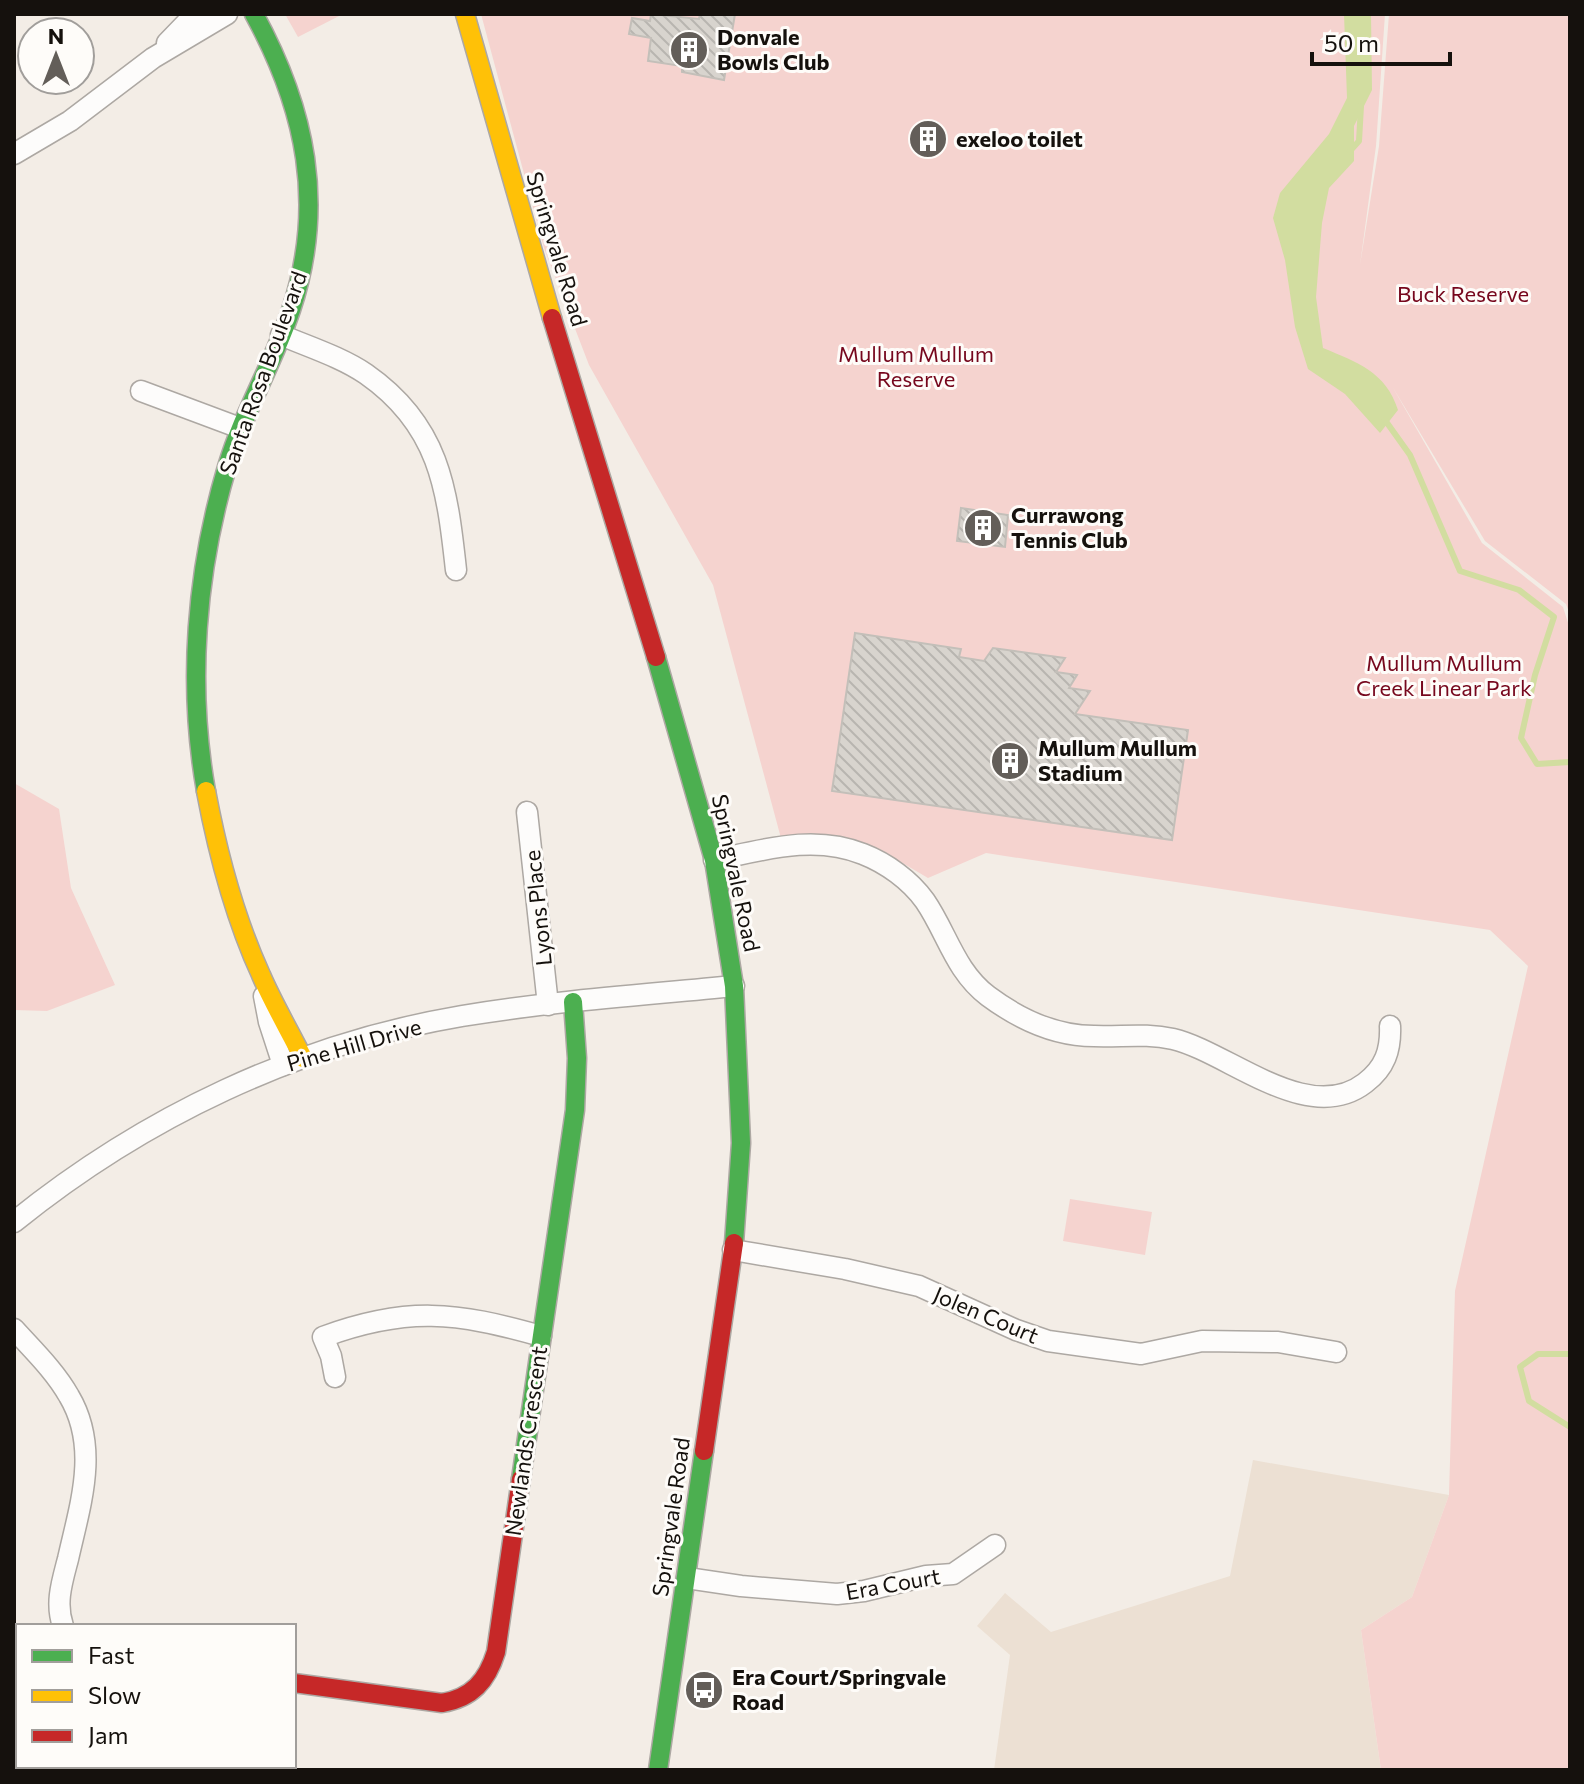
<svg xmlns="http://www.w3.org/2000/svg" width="1584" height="1784" font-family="Commissioner,sans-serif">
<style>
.built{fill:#ece0d3}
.park{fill:#f5d3cf}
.water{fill:#d2dda0}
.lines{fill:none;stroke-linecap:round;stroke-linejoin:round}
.stream{stroke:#d2dda0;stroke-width:6}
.building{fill:url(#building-back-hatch);stroke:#c3bfb9;stroke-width:2}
.street-casing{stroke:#ada8a3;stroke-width:23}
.fast-casing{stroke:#ada8a3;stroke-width:21}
.slow-casing{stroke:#ada8a3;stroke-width:21}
.jam-casing{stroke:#ada8a3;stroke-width:21}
.street{stroke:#fdfcfb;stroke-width:20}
.fast{stroke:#4caf50;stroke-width:18}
.slow{stroke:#ffc107;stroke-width:18}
.jam{stroke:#c62828;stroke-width:18}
.labels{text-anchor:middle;stroke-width:6;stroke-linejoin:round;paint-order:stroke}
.poi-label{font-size:22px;font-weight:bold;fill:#15110d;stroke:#fefcf9;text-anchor:start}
.street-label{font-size:22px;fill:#15110d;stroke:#fefcf9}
.park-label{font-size:22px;fill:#76071d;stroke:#fefcf9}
</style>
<defs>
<pattern id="building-back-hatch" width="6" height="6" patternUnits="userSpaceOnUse" patternTransform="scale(2)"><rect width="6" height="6" fill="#d8d4ce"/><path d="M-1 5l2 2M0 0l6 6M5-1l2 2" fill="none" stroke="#b8b5b0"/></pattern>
</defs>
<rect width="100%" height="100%" fill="#f3ede6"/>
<!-- built -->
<path class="built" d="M 1253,1460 L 1449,1495 L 1412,1597 L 1361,1630 L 1381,1770 L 994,1770 L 1010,1655 L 977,1626 L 1005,1593 L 1051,1632 L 1230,1576 Z"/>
<!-- park -->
<g class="park">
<path d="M 285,14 L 343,14 L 298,37 Z"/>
<path d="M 481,14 L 1385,14 L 1376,146 L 1360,265 L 1379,146 L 1389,14 L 1570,14 L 1570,615 L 1566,604 L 1485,541 L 1392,386 L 1482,543 L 1563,607 L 1570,629 L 1570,1770 L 1381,1770 L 1361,1630 L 1412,1597 L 1449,1495 L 1455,1291 L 1528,966 L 1490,930 L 986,853 L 928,878 L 877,848 L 782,842 L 713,585 L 589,365 L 544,248 Z"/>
<path d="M 14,783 L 59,809 L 71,888 L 115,985 L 47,1011 L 14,1010 Z"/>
<path d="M 1070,1199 L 1152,1212 L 1145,1255 L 1063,1241 Z"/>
</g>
<!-- water -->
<path class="water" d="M 1344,14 L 1371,14 L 1372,90 L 1354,126 L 1354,161 L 1329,188 L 1322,223 L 1316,297 L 1323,348 C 1357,362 1386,372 1398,410 L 1380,433 L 1345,394 L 1308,369 L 1295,327 L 1285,260 L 1273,218 L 1280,193 L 1329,134 L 1347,98 Z"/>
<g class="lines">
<!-- stream -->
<g class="stream">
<path d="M 1350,151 L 1359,141 L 1361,106"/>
<path d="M 1385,420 L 1410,455 L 1460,571 L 1519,590 L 1554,617 L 1535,675 L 1521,738 L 1537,764 L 1570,762"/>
<path d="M 1570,1354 L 1538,1354 L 1520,1367 L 1529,1401 L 1570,1427"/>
</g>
</g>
<!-- building -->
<g class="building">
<path d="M 651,14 L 699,19 L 700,14 L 735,14 L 724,80 L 682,72 L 682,66 L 648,61 L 651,38 L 629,34 L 632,18 L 650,21 Z"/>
<path d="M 961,508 L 1008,515 L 1005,547 L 957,541 Z"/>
<path d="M 855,633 L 961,649 L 959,657 L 984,661 L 993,648 L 1065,658 L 1056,672 L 1077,675 L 1069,688 L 1090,691 L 1075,714 L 1188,730 L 1172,840 L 832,791 Z"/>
</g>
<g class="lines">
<!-- street casing -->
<g class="street-casing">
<g id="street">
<path d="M 167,43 L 195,14"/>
<path d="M 14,154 L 70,121 L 153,58 L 227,14"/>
<path d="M 281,335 C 309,347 341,357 366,374 C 439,425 447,487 456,570"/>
<path d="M 141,391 L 240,428"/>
<path d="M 527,812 L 548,1005"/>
<path d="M 714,860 C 763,850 814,834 863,854 C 886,863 910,880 925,901 C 947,933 955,971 988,996 C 1019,1019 1056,1036 1094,1036 C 1122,1037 1146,1033 1173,1039 C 1228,1052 1308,1127 1365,1083 C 1385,1068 1391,1050 1390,1026"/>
<path d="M 264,996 L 269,1022 L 283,1065"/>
<path d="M 14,1222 C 144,1117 297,1044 462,1016 C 552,1001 644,995 734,986"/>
<path d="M 733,1250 L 845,1269 L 919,1286 L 1016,1330 L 1048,1341 L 1141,1354 L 1202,1341 L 1278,1342 L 1336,1352"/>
<path d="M 14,1329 C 33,1350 55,1371 69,1396 C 100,1448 80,1505 68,1559 C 62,1582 55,1603 63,1626"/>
<path d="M 335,1377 L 331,1356 L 323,1337 C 407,1306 456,1312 541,1336"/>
<path d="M 687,1578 L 741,1586 L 837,1594 L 864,1591 L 926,1576 L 953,1574 L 995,1545"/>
<path d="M 191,1770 L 192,1766"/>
</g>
</g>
<!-- fast casing -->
<g class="fast-casing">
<g id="fast">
<path d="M 656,657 L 714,860 L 734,986 L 741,1143 L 734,1243"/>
<path d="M 206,791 C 187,684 196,571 227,467 C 243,413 273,364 291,310 C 326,205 306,109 254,14"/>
<path d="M 521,1479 L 575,1110 L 577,1058 L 573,1002"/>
<path d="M 658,1770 L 704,1451"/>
</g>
</g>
<!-- slow casing -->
<g class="slow-casing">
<g id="slow">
<path d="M 465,14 L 552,318"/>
<path d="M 206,791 C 218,855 234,916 261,975 C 273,1003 289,1030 303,1058"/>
</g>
</g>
<!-- jam casing -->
<g class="jam-casing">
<g id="jam">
<path d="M 552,318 L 656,657"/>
<path d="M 704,1451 L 734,1243"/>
<path d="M 294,1683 L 442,1703 C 472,1698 487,1681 496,1652 L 521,1479"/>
</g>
</g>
<!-- street -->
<use href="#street" class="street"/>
<!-- fast -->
<use href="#fast" class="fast"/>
<!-- slow -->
<use href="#slow" class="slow"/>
<!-- jam -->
<use href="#jam" class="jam"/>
</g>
<!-- icons -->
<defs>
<g id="building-disc" transform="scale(2)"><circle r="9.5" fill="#635e59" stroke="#fefcf9"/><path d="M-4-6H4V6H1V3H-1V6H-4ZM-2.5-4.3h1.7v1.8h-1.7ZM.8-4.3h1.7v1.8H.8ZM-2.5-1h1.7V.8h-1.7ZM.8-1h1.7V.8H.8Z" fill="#fff"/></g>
<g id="bus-disc" transform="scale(2)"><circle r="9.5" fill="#635e59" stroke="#fefcf9"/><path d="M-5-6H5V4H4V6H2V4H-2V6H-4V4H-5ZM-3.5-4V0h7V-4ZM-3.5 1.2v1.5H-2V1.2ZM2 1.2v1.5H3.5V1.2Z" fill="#fff"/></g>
</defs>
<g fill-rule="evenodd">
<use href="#building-disc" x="689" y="50"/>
<use href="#building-disc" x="928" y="139"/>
<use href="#building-disc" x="983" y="528"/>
<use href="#building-disc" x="1010" y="761"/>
<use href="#bus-disc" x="704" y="1690"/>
</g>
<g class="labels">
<!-- poi labels -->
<g class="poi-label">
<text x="717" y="45">Donvale<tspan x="717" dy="25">Bowls Club</tspan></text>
<text x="956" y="147">exeloo toilet</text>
<text x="1011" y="523">Currawong<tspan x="1011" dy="25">Tennis Club</tspan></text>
<text x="1038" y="756">Mullum Mullum<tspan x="1038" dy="25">Stadium</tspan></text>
<text x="732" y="1685">Era Court/Springvale<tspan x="732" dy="25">Road</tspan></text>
</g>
<!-- street labels -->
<g class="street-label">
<text transform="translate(557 249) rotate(73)" y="8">Springvale Road</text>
<text transform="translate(263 373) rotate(-70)" y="8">Santa Rosa Boulevard</text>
<text transform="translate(736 873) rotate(78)" y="8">Springvale Road</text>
<text transform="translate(538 908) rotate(-96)" y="8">Lyons Place</text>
<text transform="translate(354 1045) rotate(-16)" y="8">Pine Hill Drive</text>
<text transform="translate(986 1315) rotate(23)" y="8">Jolen Court</text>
<text transform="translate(526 1441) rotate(-82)" y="8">Newlands Crescent</text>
<text transform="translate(671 1517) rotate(-82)" y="8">Springvale Road</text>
<text transform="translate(893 1584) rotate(-10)" y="8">Era Court</text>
</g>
<!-- park labels -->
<g class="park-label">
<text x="1463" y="302">Buck Reserve</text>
<text x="916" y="362">Mullum Mullum<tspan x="916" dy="25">Reserve</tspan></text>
<text x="1444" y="671">Mullum Mullum<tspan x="1444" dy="25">Creek Linear Park</tspan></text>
</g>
</g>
<!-- border -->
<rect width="1584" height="1784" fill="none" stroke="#15110d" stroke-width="32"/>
<!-- legend -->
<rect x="16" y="1624" width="280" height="144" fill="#fefcf9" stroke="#a19e9b" stroke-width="2"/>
<rect x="32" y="1650" width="40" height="12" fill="#4caf50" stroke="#a19e9b" stroke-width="2"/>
<text x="88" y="1664" font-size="24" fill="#15110d">Fast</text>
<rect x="32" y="1690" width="40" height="12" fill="#ffc107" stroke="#a19e9b" stroke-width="2"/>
<text x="88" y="1704" font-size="24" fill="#15110d">Slow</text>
<rect x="32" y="1730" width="40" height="12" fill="#c62828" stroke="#a19e9b" stroke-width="2"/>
<text x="88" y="1744" font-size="24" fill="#15110d">Jam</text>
<!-- north arrow -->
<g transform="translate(56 56)"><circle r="38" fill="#fefcf9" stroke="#a19e9b" stroke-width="2"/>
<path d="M0-6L14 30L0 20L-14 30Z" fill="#635e59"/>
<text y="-12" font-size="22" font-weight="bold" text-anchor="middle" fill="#15110d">N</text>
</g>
<!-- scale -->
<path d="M1312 52v12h138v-12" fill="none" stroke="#15110d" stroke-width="4"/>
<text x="1324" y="52" font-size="24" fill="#15110d" stroke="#fefcf9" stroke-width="6" paint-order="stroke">50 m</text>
</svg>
